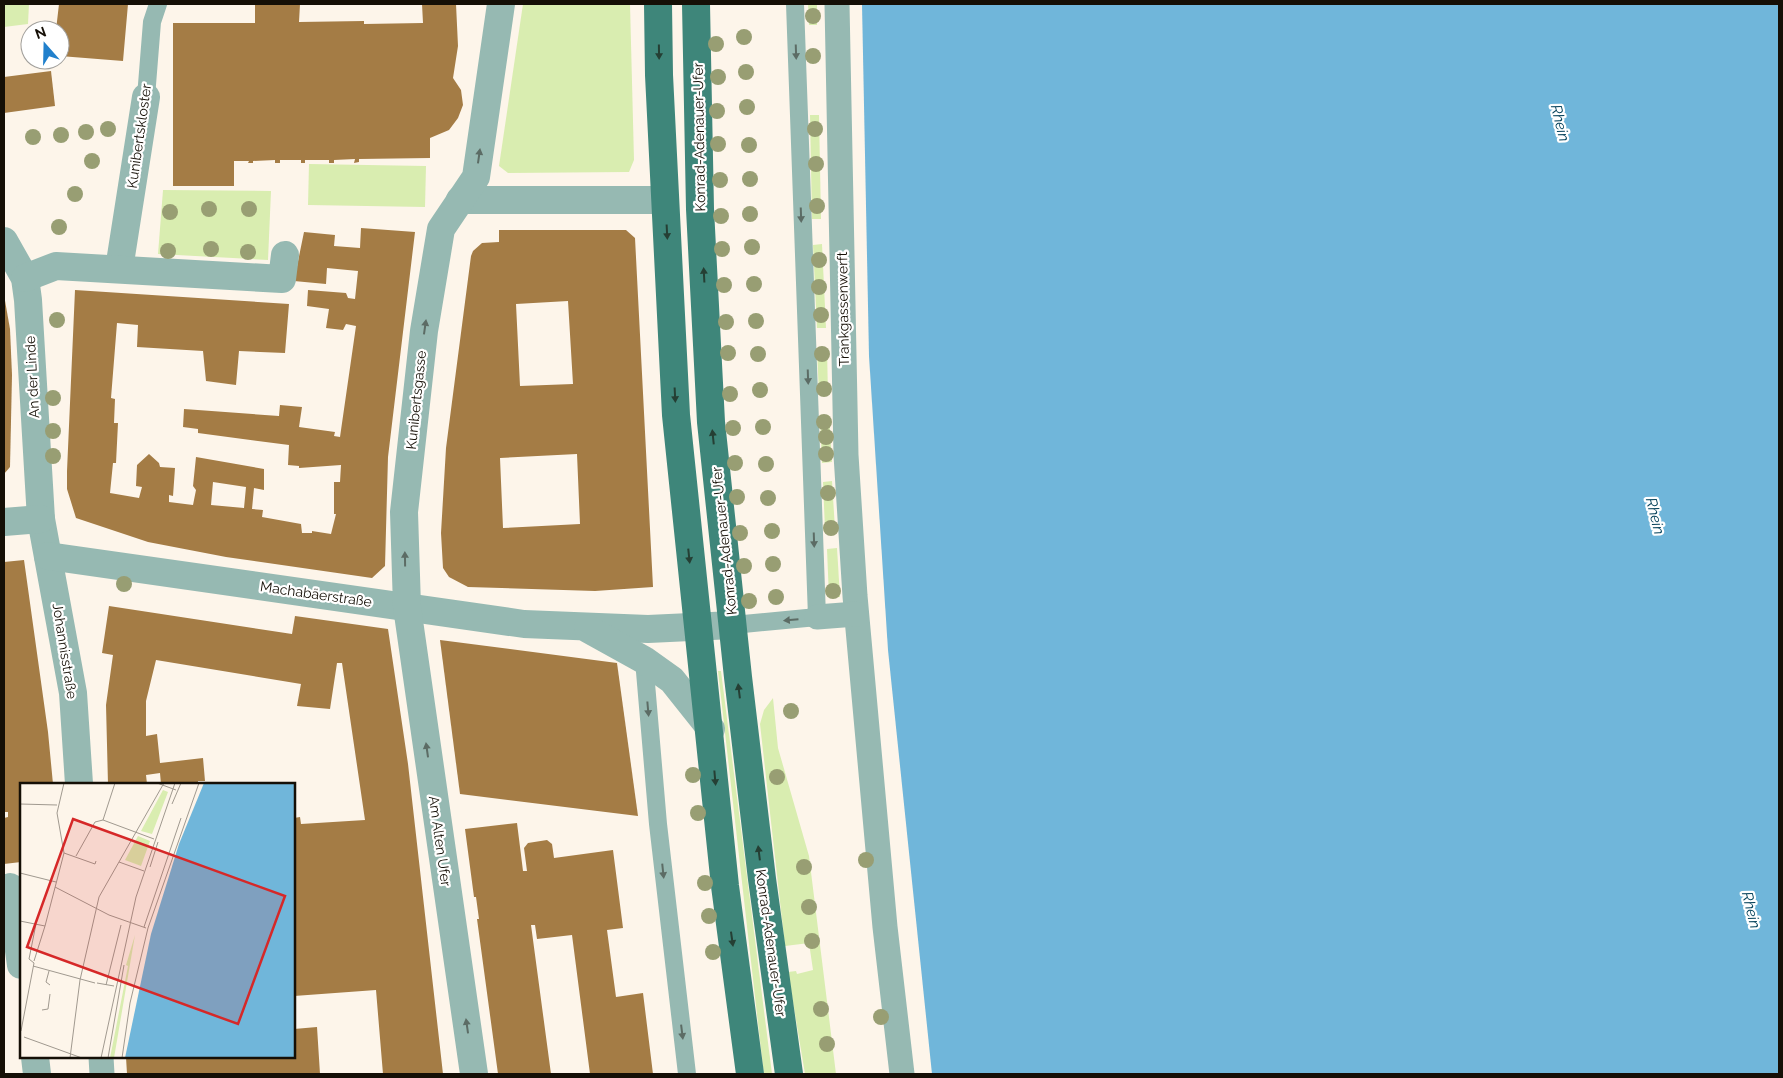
<svg xmlns="http://www.w3.org/2000/svg" width="1783" height="1078" font-family="Raleway,sans-serif">
<style>
.green{fill:#d9edb0}
.water{fill:#70b6da}
.building{fill:#a47c45;fill-rule:evenodd}
.lines{fill:none;stroke-linecap:round;stroke-linejoin:round}
.service{stroke:#96b9b2;stroke-width:18}
.pedestrian{stroke:#96b9b2;stroke-width:25}
.minor{stroke:#96b9b2;stroke-width:28}
.primary{stroke:#3e867a;stroke-width:28}
.tree{fill:#989e73}
.oneway{fill:#253f34}
.oneway2{fill:#5c6c65}
.labels{text-anchor:middle;stroke-width:4.5;stroke-linejoin:round;paint-order:stroke}
.street-label{font-size:14px;fill:#150f06;stroke:#fff}
.water-label{font-size:15px;font-style:italic;fill:#05425b;stroke:#fff}
.inset-road{fill:none;stroke:#a0998f;stroke-width:1}
.view{fill:#d62828;fill-opacity:0.15;stroke:#d62828;stroke-width:2.5}
.inset-edge{fill:none;stroke:#150f06;stroke-width:2.5}
</style>
<rect width="100%" height="100%" fill="#fdf5ea"/>
<!-- green -->
<g class="green">
<path d="M 4,4 L 29,4 L 28,24 L 4,27 Z"/>
<path d="M 523,4 L 630,4 L 634,160 L 629,172 L 508,173 L 499,166 Z"/>
<path d="M 808,4 L 817,4 L 817,25 L 809,25 Z"/>
<path d="M 810,115 L 819,115 L 821,219 L 812,219 Z"/>
<path d="M 309,164 L 426,166 L 425,207 L 308,205 Z"/>
<path d="M 163,190 L 271,191 L 268,260 L 158,254 Z"/>
<path d="M 822,244 L 826,328 L 817,328 L 813,245 Z"/>
<path d="M 817,349 L 827,349 L 828,395 L 819,395 Z"/>
<path d="M 829,415 L 832,462 L 822,463 L 820,416 Z"/>
<path d="M 832,481 L 835,529 L 825,530 L 823,482 Z"/>
<path d="M 837,548 L 840,597 L 829,598 L 827,549 Z"/>
<path d="M 718,671 L 721,671 L 772,1074 L 764,1074 L 763,1067 Z"/>
<path d="M 773,698 L 778,748 L 809,856 L 836,1074 L 805,1074 L 788,972 L 796,971 L 797,974 L 813,970 L 809,943 L 785,946 L 760,724 L 764,710 Z"/>
</g>
<!-- water -->
<path class="water" d="M 862,4 L 1779,4 L 1779,1074 L 932,1074 L 888,650 L 869,356 Z"/>
<!-- building -->
<g class="building">
<path d="M 59,4 L 128,4 L 123,61 L 60,56 L 60,30 L 56,30 Z"/>
<path d="M 255,4 L 300,4 L 299,22 L 364,21 L 364,24 L 423,23 L 422,4 L 456,4 L 458,46 L 453,78 L 461,90 L 463,105 L 458,118 L 449,130 L 430,138 L 430,158 L 359,159 L 359,162 L 354,163 L 355,159 L 334,160 L 334,163 L 329,163 L 329,160 L 305,160 L 305,163 L 301,163 L 301,160 L 280,160 L 280,163 L 275,163 L 275,160 L 253,161 L 253,163 L 248,163 L 249,161 L 234,161 L 234,186 L 173,186 L 173,23 L 255,23 Z"/>
<path d="M 51,71 L 55,106 L 4,113 L 4,77 Z"/>
<path d="M 361,228 L 415,232 L 388,457 L 385,566 L 372,578 L 226,557 L 148,542 L 76,518 L 67,489 L 67,471 L 75,290 L 289,304 L 285,353 L 239,351 L 236,385 L 206,381 L 203,351 L 137,347 L 138,325 L 117,323 L 111,398 L 115,399 L 114,423 L 118,423 L 116,463 L 113,463 L 110,493 L 139,498 L 142,487 L 136,486 L 137,465 L 149,454 L 159,463 L 160,467 L 175,468 L 173,496 L 169,495 L 169,502 L 193,505 L 196,490 L 193,486 L 196,457 L 264,469 L 264,490 L 254,488 L 252,509 L 263,510 L 262,517 L 301,524 L 302,533 L 312,533 L 312,531 L 331,534 L 336,514 L 334,514 L 334,482 L 340,482 L 341,465 L 299,468 L 299,466 L 288,465 L 289,445 L 198,433 L 198,429 L 183,427 L 184,409 L 279,416 L 280,405 L 302,407 L 299,427 L 335,432 L 334,436 L 340,437 L 356,326 L 346,324 L 343,330 L 326,328 L 329,309 L 307,306 L 308,290 L 346,293 L 348,298 L 355,299 L 358,271 L 327,268 L 326,284 L 294,281 L 304,232 L 335,235 L 334,246 L 360,248 ZM 213,482 L 246,487 L 244,508 L 211,505 Z"/>
<path d="M 499,230 L 626,230 L 635,238 L 653,587 L 595,591 L 468,587 L 449,577 L 443,568 L 441,533 L 446,448 L 471,256 L 473,251 L 482,243 L 499,242 ZM 568,301 L 573,384 L 520,386 L 516,304 ZM 577,454 L 580,524 L 503,528 L 500,458 Z"/>
<path d="M 4,295 L 10,329 L 12,375 L 10,467 L 4,474 Z"/>
<path d="M 24,560 L 48,732 L 53,784 L 21,784 L 21,862 L 4,864 L 4,818 L 8,817 L 8,812 L 4,812 L 4,562 Z"/>
<path d="M 109,606 L 292,634 L 295,616 L 388,629 L 408,764 L 443,1074 L 383,1074 L 376,990 L 294,996 L 294,818 L 300,817 L 301,824 L 365,820 L 342,663 L 337,663 L 330,709 L 297,706 L 301,684 L 156,660 L 146,701 L 146,736 L 157,734 L 160,763 L 203,758 L 205,781 L 198,781 L 198,784 L 161,784 L 160,773 L 146,775 L 147,784 L 108,784 L 106,705 L 113,655 L 102,653 Z"/>
<path d="M 440,640 L 617,663 L 638,816 L 460,794 Z"/>
<path d="M 517,823 L 523,871 L 527,871 L 524,848 L 528,843 L 547,840 L 552,844 L 554,858 L 613,850 L 623,928 L 607,930 L 616,997 L 643,993 L 653,1074 L 590,1074 L 572,935 L 537,939 L 535,925 L 531,925 L 551,1074 L 498,1074 L 477,919 L 479,919 L 476,897 L 474,897 L 465,829 Z"/>
<path d="M 317,1027 L 320,1074 L 127,1074 L 126,1057 L 294,1057 L 294,1029 Z"/>
</g>
<g class="lines">
<!-- service -->
<g class="service">
<path d="M 146,97 L 152,22 L 158,4"/>
<path d="M 733,625 L 817,617 L 795,4"/>
<path d="M 644,660 L 658,824 L 687,1074"/>
</g>
<!-- pedestrian -->
<g class="pedestrian">
<path d="M 837,4 L 846,455 L 855,596 L 885,927 L 902,1074"/>
<path d="M 817,617 L 856,614"/>
<path d="M 101,1057 L 102,1074"/>
</g>
<!-- minor -->
<g class="minor">
<path d="M 460,200 L 665,200"/>
<path d="M 4,241 L 25,278 L 28,300 L 41,519 L 73,693 L 79,784"/>
<path d="M 119,269 L 146,97"/>
<path d="M 25,278 L 56,266 L 282,279 L 285,255"/>
<path d="M 4,522 L 41,519"/>
<path d="M 48,556 L 524,624 L 648,629 L 733,625"/>
<path d="M 588,629 L 644,660 L 672,680 L 711,729"/>
<path d="M 10,887 L 21,965"/>
<path d="M 35,1057 L 37,1074"/>
<path d="M 474,1074 L 407,607 L 404,512 L 424,331 L 441,229 L 476,177 L 501,4"/>
</g>
<!-- primary -->
<g class="primary">
<path d="M 658,4 L 659,75 L 676,415 L 725,886 L 750,1074"/>
<path d="M 696,4 L 700,209 L 711,422 L 738,677 L 762,879 L 789,1074"/>
</g>
</g>
<!-- trees -->
<g class="tree">
<circle cx="813" cy="16" r="8"/>
<circle cx="744" cy="37" r="8"/>
<circle cx="716" cy="44" r="8"/>
<circle cx="813" cy="56" r="8"/>
<circle cx="746" cy="72" r="8"/>
<circle cx="718" cy="77" r="8"/>
<circle cx="747" cy="107" r="8"/>
<circle cx="717" cy="111" r="8"/>
<circle cx="108" cy="129" r="8"/>
<circle cx="815" cy="129" r="8"/>
<circle cx="86" cy="132" r="8"/>
<circle cx="61" cy="135" r="8"/>
<circle cx="33" cy="137" r="8"/>
<circle cx="718" cy="144" r="8"/>
<circle cx="749" cy="145" r="8"/>
<circle cx="92" cy="161" r="8"/>
<circle cx="816" cy="164" r="8"/>
<circle cx="750" cy="179" r="8"/>
<circle cx="720" cy="180" r="8"/>
<circle cx="75" cy="194" r="8"/>
<circle cx="817" cy="206" r="8"/>
<circle cx="209" cy="209" r="8"/>
<circle cx="249" cy="209" r="8"/>
<circle cx="170" cy="212" r="8"/>
<circle cx="750" cy="214" r="8"/>
<circle cx="721" cy="216" r="8"/>
<circle cx="59" cy="227" r="8"/>
<circle cx="752" cy="247" r="8"/>
<circle cx="211" cy="249" r="8"/>
<circle cx="722" cy="249" r="8"/>
<circle cx="168" cy="251" r="8"/>
<circle cx="248" cy="252" r="8"/>
<circle cx="819" cy="260" r="8"/>
<circle cx="754" cy="284" r="8"/>
<circle cx="724" cy="285" r="8"/>
<circle cx="819" cy="287" r="8"/>
<circle cx="821" cy="315" r="8"/>
<circle cx="57" cy="320" r="8"/>
<circle cx="756" cy="321" r="8"/>
<circle cx="726" cy="322" r="8"/>
<circle cx="728" cy="353" r="8"/>
<circle cx="758" cy="354" r="8"/>
<circle cx="822" cy="354" r="8"/>
<circle cx="824" cy="389" r="8"/>
<circle cx="760" cy="390" r="8"/>
<circle cx="730" cy="394" r="8"/>
<circle cx="53" cy="398" r="8"/>
<circle cx="824" cy="422" r="8"/>
<circle cx="763" cy="427" r="8"/>
<circle cx="733" cy="428" r="8"/>
<circle cx="53" cy="431" r="8"/>
<circle cx="826" cy="437" r="8"/>
<circle cx="826" cy="454" r="8"/>
<circle cx="53" cy="456" r="8"/>
<circle cx="735" cy="463" r="8"/>
<circle cx="766" cy="464" r="8"/>
<circle cx="828" cy="493" r="8"/>
<circle cx="737" cy="497" r="8"/>
<circle cx="768" cy="498" r="8"/>
<circle cx="831" cy="528" r="8"/>
<circle cx="772" cy="531" r="8"/>
<circle cx="740" cy="533" r="8"/>
<circle cx="773" cy="564" r="8"/>
<circle cx="744" cy="566" r="8"/>
<circle cx="124" cy="584" r="8"/>
<circle cx="833" cy="591" r="8"/>
<circle cx="776" cy="597" r="8"/>
<circle cx="749" cy="601" r="8"/>
<circle cx="791" cy="711" r="8"/>
<circle cx="693" cy="775" r="8"/>
<circle cx="777" cy="777" r="8"/>
<circle cx="698" cy="813" r="8"/>
<circle cx="866" cy="860" r="8"/>
<circle cx="804" cy="867" r="8"/>
<circle cx="705" cy="883" r="8"/>
<circle cx="809" cy="907" r="8"/>
<circle cx="709" cy="916" r="8"/>
<circle cx="812" cy="941" r="8"/>
<circle cx="713" cy="952" r="8"/>
<circle cx="821" cy="1009" r="8"/>
<circle cx="881" cy="1017" r="8"/>
<circle cx="827" cy="1044" r="8"/>
</g>
<!-- one-way arrows -->
<defs><path id="oneway-solid" d="M-6-.8H1V-3.2L6.5 0L1 3.2V.8H-6Z" transform="scale(1.25)"/></defs>
<g class="oneway">
<use href="#oneway-solid" transform="translate(659 52) rotate(89)"/>
<use href="#oneway-solid" transform="translate(667 232) rotate(87)"/>
<use href="#oneway-solid" transform="translate(704 275) rotate(-93)"/>
<use href="#oneway-solid" transform="translate(675 395) rotate(87)"/>
<use href="#oneway-solid" transform="translate(713 437) rotate(-96)"/>
<use href="#oneway-solid" transform="translate(689 556) rotate(84)"/>
<use href="#oneway-solid" transform="translate(739 691) rotate(-97)"/>
<use href="#oneway-solid" transform="translate(715 778) rotate(85)"/>
<use href="#oneway-solid" transform="translate(759 853) rotate(-97)"/>
<use href="#oneway-solid" transform="translate(732 939) rotate(82)"/>
</g>
<g class="oneway2">
<use href="#oneway-solid" transform="translate(796 52) rotate(88)"/>
<use href="#oneway-solid" transform="translate(479 156) rotate(-82)"/>
<use href="#oneway-solid" transform="translate(801 215) rotate(88)"/>
<use href="#oneway-solid" transform="translate(425 327) rotate(-82)"/>
<use href="#oneway-solid" transform="translate(808 377) rotate(88)"/>
<use href="#oneway-solid" transform="translate(814 540) rotate(88)"/>
<use href="#oneway-solid" transform="translate(405 559) rotate(-91)"/>
<use href="#oneway-solid" transform="translate(791 620) rotate(175)"/>
<use href="#oneway-solid" transform="translate(648 709) rotate(85)"/>
<use href="#oneway-solid" transform="translate(427 750) rotate(-98)"/>
<use href="#oneway-solid" transform="translate(663 871) rotate(84)"/>
<use href="#oneway-solid" transform="translate(467 1026) rotate(-98)"/>
<use href="#oneway-solid" transform="translate(682 1032) rotate(83)"/>
</g>
<g class="labels">
<!-- street labels -->
<g class="street-label">
<text transform="translate(139 136) rotate(-82)" y="5">Kunibertskloster</text>
<text transform="translate(699 137) rotate(-91)" y="5">Konrad-Adenauer-Ufer</text>
<text transform="translate(843 309) rotate(-91)" y="5">Trankgassenwerft</text>
<text transform="translate(32 377) rotate(-93)" y="5">An der Linde</text>
<text transform="translate(416 400) rotate(-84)" y="5">Kunibertsgasse</text>
<text transform="translate(724 541) rotate(-96)" y="5">Konrad-Adenauer-Ufer</text>
<text transform="translate(316 594) rotate(8)" y="5">Machabäerstraße</text>
<text transform="translate(65 651) rotate(81)" y="5">Johannisstraße</text>
<text transform="translate(440 841) rotate(82)" y="5">Am Alten Ufer</text>
<text transform="translate(771 943) rotate(82)" y="5">Konrad-Adenauer-Ufer</text>
</g>
<!-- water labels -->
<g class="water-label">
<text transform="translate(1560 123) rotate(76)" y="5">Rhein</text>
<text transform="translate(1655 516) rotate(76)" y="5">Rhein</text>
<text transform="translate(1751 910) rotate(76)" y="5">Rhein</text>
</g>
</g>
<!-- overview -->
<g transform="translate(20 783)">
<rect width="275" height="275" fill="#fdf5ea"/>
<path d="M 143,7 L 148,9 L 132,51 L 121,48 ZM 118,53 L 130,58 L 121,83 L 105,77 ZM 115,152 L 94,275 L 90,275 L 108,183 L 106,182 Z" fill="#d9edb0"/>
<path d="M 184,0 L 275,0 L 275,275 L 105,275 L 131,151 L 159,61 Z" fill="#70b6da"/>
<path class="inset-road" d="M 137,0 L 156,7M 0,21 L 37,22M 152,21 L 161,0M 83,37 L 134,56M 83,37 L 95,0M 44,70 L 75,81 L 76,78M 56,73 L 75,39 L 83,37M 99,79 L 124,88M 130,84 L 138,59M 0,90 L 36,99M 35,104 L 89,132 L 126,145M 0,138 L 25,143 L 44,70 L 37,30 L 44,0M 124,144 L 161,35M 14,178 L 25,143M 13,183 L 75,200M 29,188 L 26,199 L 30,202M 77,200 L 94,203M 86,202 L 101,142M 22,227 L 28,226 L 30,211M 1,248 L 14,180 L 9,176 L 16,141M 4,254 L 62,275M 50,275 L 60,197 L 79,114 L 144,0M 81,275 L 116,114 L 155,0M 88,275 L 104,182M 102,275 L 110,220 L 128,145 L 179,0"/>
<path class="view" d="M 53,36 L 265,113 L 218,241 L 7,164 Z"/>
<rect width="275" height="275" class="inset-edge"/>
</g>
<!-- border -->
<rect width="1783" height="1078" fill="none" stroke="#150f06" stroke-width="10"/>
<!-- north arrow -->
<g transform="translate(45 45) rotate(340)"><circle r="24" fill="#ffffff" stroke="#a19f9b"/>
<path d="M0-4L9 19L0 12L-9 19Z" fill="#2180cc"/>
<text y="-8" font-size="14" font-weight="bold" text-anchor="middle" fill="#150f06">N</text>
</g>
</svg>
